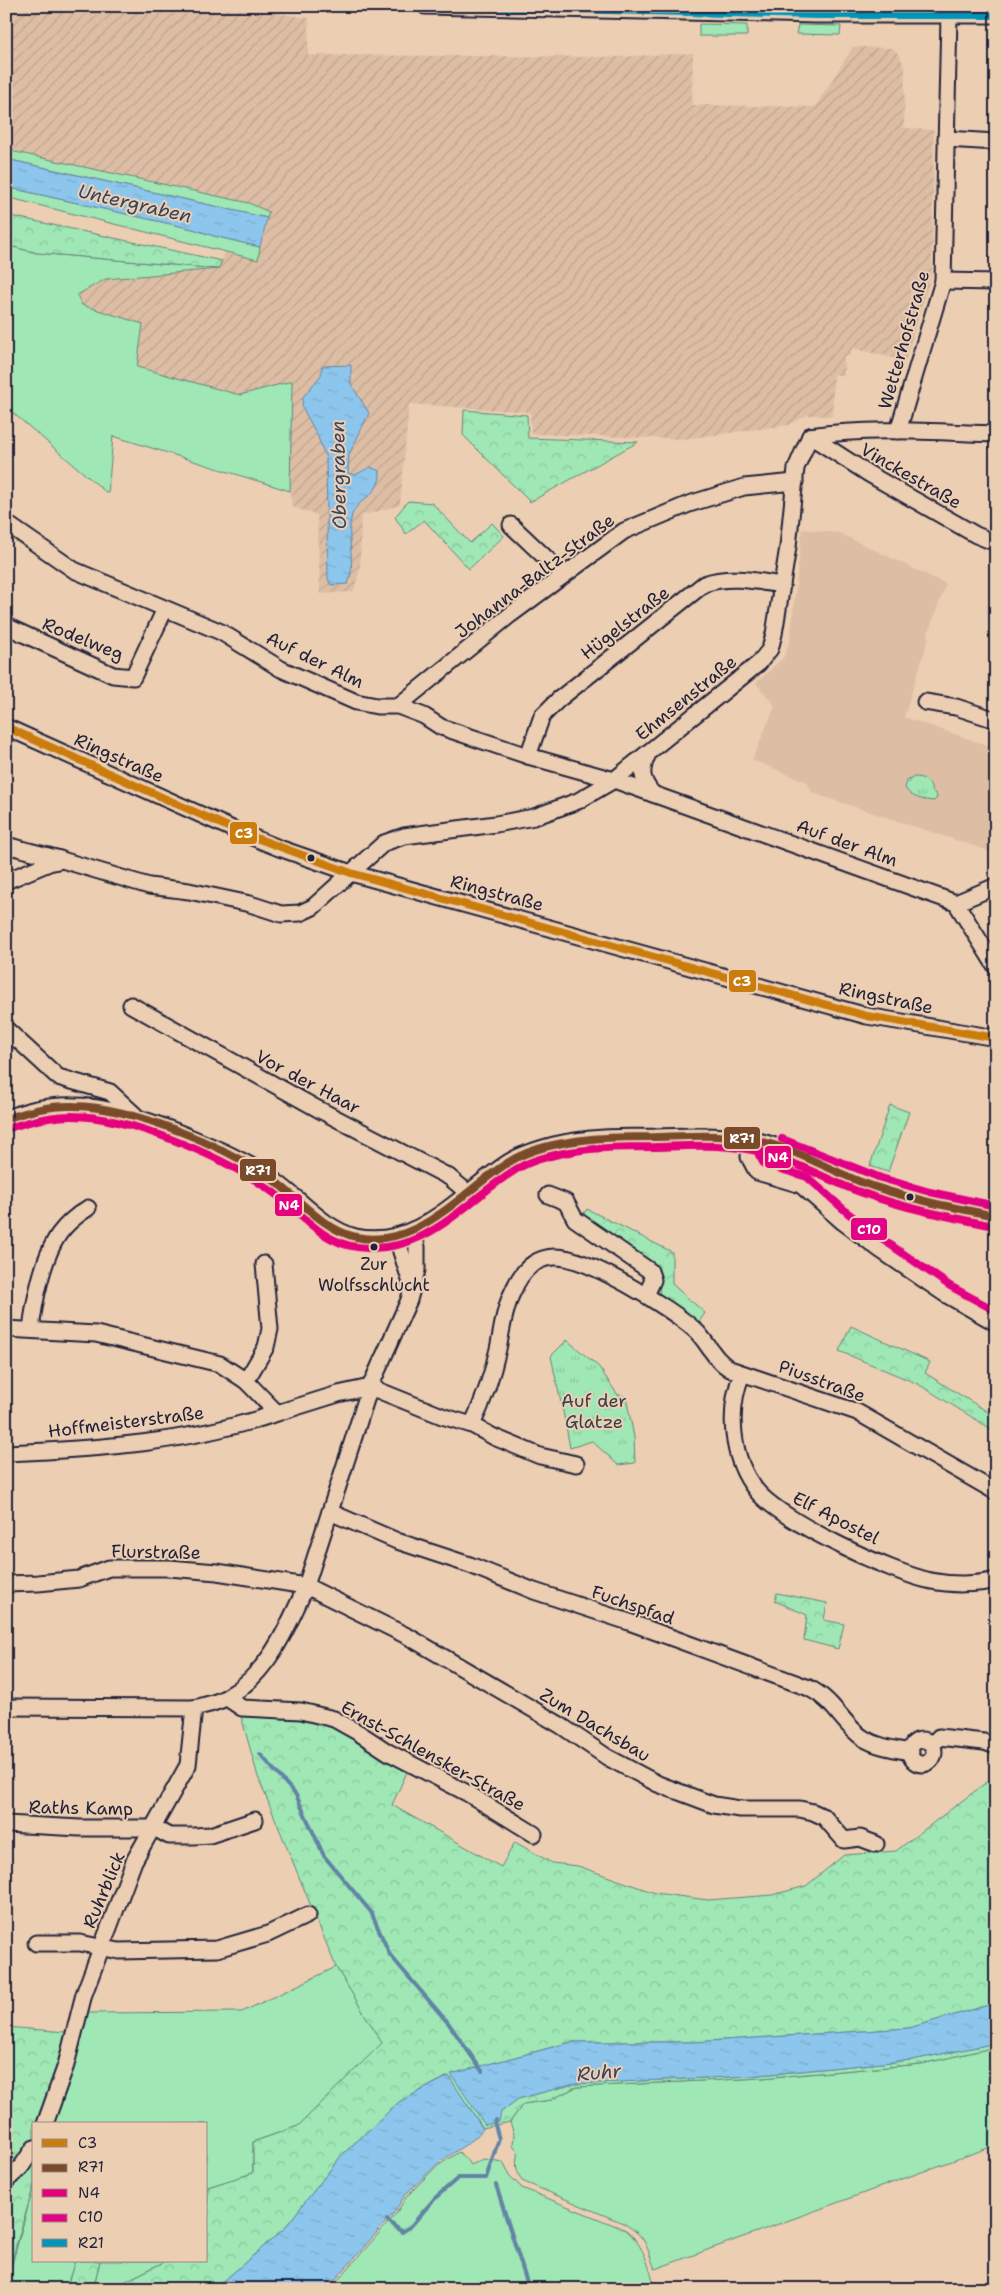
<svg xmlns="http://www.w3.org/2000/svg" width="1002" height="2295" font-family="'Shantell Sans',sans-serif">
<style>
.built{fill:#ddbea4}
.industrial{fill:url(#industrial-furrows)}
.grass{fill:#9fe7b4;stroke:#608478}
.forest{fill:url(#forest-crowns);stroke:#608478}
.park{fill:url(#park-tufts);stroke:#608478}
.water{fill:url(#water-ripples);stroke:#6284a5}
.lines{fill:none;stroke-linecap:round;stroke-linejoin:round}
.stream{stroke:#6284a5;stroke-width:4}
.minor-casing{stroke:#22223b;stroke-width:19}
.minor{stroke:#eccfb3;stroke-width:15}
.bus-1-casing{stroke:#eccfb3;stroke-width:11}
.bus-2-casing{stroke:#eccfb3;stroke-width:11}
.bus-3-casing{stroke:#eccfb3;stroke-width:11}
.bus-4-casing{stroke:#eccfb3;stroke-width:11}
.bus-5-casing{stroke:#eccfb3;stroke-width:11}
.bus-1{stroke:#ca7c0d;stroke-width:8}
.bus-2{stroke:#7a4b2a;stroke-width:8}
.bus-3{stroke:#e5007d;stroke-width:8}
.bus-4{stroke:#e10585;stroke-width:8}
.bus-5{stroke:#0595b8;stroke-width:8}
.bus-dot{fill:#22223b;stroke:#eccfb3;stroke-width:2}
.labels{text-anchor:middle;stroke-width:4;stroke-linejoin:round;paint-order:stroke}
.bus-label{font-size:17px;fill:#22223b;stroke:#eccfb3}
.street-label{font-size:18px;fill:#22223b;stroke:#eccfb3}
.park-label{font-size:18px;fill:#35404d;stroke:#eccfb3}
.water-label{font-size:19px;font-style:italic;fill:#37435e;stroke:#eccfb3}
.line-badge{stroke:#eccfb3;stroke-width:2}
.badge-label{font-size:14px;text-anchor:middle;font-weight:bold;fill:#fff}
</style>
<defs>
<pattern id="industrial-furrows" width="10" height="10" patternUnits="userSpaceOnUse" patternTransform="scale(1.25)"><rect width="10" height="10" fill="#ddbea4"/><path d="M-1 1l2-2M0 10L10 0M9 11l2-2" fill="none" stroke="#bda38e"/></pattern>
<pattern id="forest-crowns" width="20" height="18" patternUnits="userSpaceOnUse" patternTransform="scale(1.25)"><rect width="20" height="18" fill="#9fe7b4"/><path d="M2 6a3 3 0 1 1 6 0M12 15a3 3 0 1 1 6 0" fill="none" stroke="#89c69c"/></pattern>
<pattern id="park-tufts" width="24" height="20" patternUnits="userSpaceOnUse" patternTransform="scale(1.25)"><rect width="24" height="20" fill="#9fe7b4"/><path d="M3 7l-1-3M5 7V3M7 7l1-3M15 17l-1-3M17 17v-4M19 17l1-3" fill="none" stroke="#89c69c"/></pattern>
<pattern id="water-ripples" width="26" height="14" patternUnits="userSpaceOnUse" patternTransform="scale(1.25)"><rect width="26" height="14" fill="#8dc6ec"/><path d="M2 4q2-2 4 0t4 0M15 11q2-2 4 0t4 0" fill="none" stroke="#79aacb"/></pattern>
</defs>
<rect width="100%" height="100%" fill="#eccfb3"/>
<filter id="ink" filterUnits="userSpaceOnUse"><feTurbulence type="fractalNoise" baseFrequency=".02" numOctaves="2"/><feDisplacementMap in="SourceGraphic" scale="10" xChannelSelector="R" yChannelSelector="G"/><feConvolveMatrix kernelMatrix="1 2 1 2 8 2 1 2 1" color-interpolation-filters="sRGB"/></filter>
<g filter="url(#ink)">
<!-- built -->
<path class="built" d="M 802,529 L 839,533 L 946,584 L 927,636 L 929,637 L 904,717 L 996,748 L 995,853 L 812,793 L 807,782 L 752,760 L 775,706 L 756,683 L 783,658 L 790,641 Z"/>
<!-- industrial -->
<path class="industrial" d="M 6,6 L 232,6 L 309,18 L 308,55 L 613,57 L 693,53 L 692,105 L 815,107 L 853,47 L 893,48 L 900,56 L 905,69 L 904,128 L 934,130 L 932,273 L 905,361 L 852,348 L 850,356 L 844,356 L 844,376 L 834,374 L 832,416 L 807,415 L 789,425 L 684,439 L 531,434 L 530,412 L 409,404 L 400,505 L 361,516 L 360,570 L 353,592 L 320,594 L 317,515 L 292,507 L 290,491 L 292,381 L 240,395 L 137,367 L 143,324 L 82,305 L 77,295 L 106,279 L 218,269 L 225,252 L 258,260 L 268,212 L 249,203 L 6,150 Z"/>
<!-- grass -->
<g class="grass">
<path d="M 699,24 L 747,25 L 747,36 L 699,36 Z"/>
<path d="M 798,25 L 841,26 L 840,35 L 796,34 Z"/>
<path d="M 6,150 L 249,203 L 269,212 L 267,218 L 11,160 L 6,159 Z"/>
<path d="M 6,187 L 193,229 L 214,236 L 260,247 L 258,260 L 6,197 Z"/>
<path d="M 6,245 L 37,253 L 218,269 L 106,279 L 77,295 L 82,305 L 143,324 L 137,367 L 240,395 L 292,381 L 290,491 L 113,436 L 108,494 L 6,407 Z"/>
<path d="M 336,1967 L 383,2043 L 298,2126 L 253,2142 L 253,2173 L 208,2187 L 206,2189 L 206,2124 L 52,2124 L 86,2013 L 242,2012 Z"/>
<path d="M 996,2047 L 996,2145 L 655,2269 C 645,2244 648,2238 623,2223 L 522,2181 C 516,2170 515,2164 518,2152 L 513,2146 L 514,2134 L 510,2122 L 523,2104 L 551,2100 L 576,2087 L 762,2078 L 921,2064 Z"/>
<path d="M 459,2152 L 471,2165 L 484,2159 L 503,2162 L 509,2175 L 522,2188 L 626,2230 C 644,2245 649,2266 655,2289 L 330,2289 L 395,2215 L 407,2196 L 436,2167 Z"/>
<path d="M 34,2185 L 34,2261 L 75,2261 L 66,2289 L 7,2289 L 6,2286 Z"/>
<path d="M 100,2261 L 166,2261 L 110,2289 L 93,2289 Z"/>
</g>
<!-- forest -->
<g class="forest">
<path d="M 6,215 L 222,261 L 218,269 L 37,253 L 6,245 Z"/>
<path d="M 464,410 L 527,415 L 528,438 L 638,442 L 530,502 L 463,435 Z"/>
<path d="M 408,501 L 432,503 L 470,543 L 492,523 L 504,536 L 469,569 L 424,520 L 406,534 L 395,517 Z"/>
<path d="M 890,1105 L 909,1112 L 888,1172 L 870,1166 Z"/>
<path d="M 587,1209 L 672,1252 L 672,1284 L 705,1313 L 699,1322 L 659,1293 L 660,1275 L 653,1263 L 582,1216 Z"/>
<path d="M 851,1326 L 930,1362 L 925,1373 L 996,1417 L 996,1432 L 918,1384 L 839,1351 Z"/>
<path d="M 777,1593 L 827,1603 L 824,1620 L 844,1624 L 838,1649 L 804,1640 L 807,1615 L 775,1601 Z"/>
<path d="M 241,1716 L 301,1718 L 329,1725 L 407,1772 L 392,1805 L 501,1867 L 515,1842 L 552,1863 L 578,1866 L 655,1893 L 708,1900 L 772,1895 L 806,1886 L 844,1855 L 896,1851 L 996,1775 L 996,2003 L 909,2028 L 694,2042 L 571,2042 L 452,2074 L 501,2112 L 518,2099 L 574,2084 L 750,2076 L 912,2060 L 996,2043 L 996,2047 L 921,2064 L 762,2078 L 576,2087 L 551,2100 L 523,2104 L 510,2122 L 483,2128 L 448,2076 L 399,2102 L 341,2156 L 284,2229 L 226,2279 L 208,2289 L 110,2289 L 166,2261 L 206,2261 L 208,2187 L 253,2173 L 253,2142 L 298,2126 L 382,2043 L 336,1967 L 258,1777 Z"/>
<path d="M 6,2027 L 78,2033 L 52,2124 L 34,2124 L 34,2185 L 6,2280 Z"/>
<path d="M 75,2261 L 100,2261 L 93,2289 L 66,2289 Z"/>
</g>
<!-- park -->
<g class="park">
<path d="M 914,777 C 924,777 930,781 932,791 L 936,794 L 937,798 L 934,801 C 923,800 911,798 905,788 L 907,781 Z"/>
<path d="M 567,1340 L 599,1367 L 617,1394 L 626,1397 L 634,1437 L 635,1463 L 618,1465 L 592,1441 L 570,1448 C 565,1417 557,1387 551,1356 Z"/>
</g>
<!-- water -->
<g class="water">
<path d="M 6,159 L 267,218 L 260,247 L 214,236 L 193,229 L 6,187 Z"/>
<path d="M 351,365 L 351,384 L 369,413 L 349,455 L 348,473 L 355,475 L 370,467 L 380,471 C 381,497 359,496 352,515 C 345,537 357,563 348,584 L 331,585 L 328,579 L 326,458 L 317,435 L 302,407 L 303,397 L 321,375 L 322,366 Z"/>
<path d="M 996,2003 L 996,2043 L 912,2060 L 750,2076 L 574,2084 L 518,2099 L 501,2112 L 499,2122 L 485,2125 L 451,2074 L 572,2042 L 694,2042 L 909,2028 Z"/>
<path d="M 449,2076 L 483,2129 L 475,2138 L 436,2165 L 405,2195 L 393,2214 L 327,2289 L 208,2289 L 226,2279 L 284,2229 L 341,2156 L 399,2102 Z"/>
</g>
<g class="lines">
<!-- stream -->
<g class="stream">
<path d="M 260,1754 L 296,1795 L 324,1856 L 371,1912 L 390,1955 L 449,2024 L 482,2071"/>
<path d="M 496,2185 L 529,2289"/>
<path d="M 387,2220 L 402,2232 L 411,2226 L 435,2198 L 458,2178 L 486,2178 L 499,2139 L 495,2125 L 496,2120"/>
</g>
<!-- minor casing -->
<g class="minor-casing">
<g id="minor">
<path d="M 425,6 L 816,15 L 996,15"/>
<path d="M 946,139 L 996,142"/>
<path d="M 943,281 L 996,282"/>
<path d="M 898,431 L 943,281 L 949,16"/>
<path d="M 810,436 L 869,474 L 976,535 L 996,543"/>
<path d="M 810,436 C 872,427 934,432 996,434"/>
<path d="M 6,523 L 74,570 L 221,632 L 281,669 L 356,702 L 377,706 L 398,706 L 424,716 L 441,727 L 528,756 L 614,780 L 956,903 L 996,967"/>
<path d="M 511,525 L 564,575"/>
<path d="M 6,626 L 113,675 L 133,677 L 165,609"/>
<path d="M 925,702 L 956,707 L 996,720"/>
<path d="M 398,706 L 510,615 L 624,531 L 689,504 L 744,487 L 795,482"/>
<path d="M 6,727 L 237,831 L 279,848 L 351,873 L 867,1016 L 996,1038"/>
<path d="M 648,754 C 640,771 641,780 653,794"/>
<path d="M 528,756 L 542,716 L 558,700 L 704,584 C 730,575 755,581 782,585"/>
<path d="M 6,845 L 60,859"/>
<path d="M 6,881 L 49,863 L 62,860 L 149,886 L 189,891 L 250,904 L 281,914 L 300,913 L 313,907 L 384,843 L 404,836 L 496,824 L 534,817 L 578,801 L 614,780 L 759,663 L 770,649 L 774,634 L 788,547 L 796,468 L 810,436"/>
<path d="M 956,903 L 996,886"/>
<path d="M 131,1005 L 318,1109 L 449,1177 L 467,1192"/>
<path d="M 6,1029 L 58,1077 L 110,1092 L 135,1115"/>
<path d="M 6,1119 C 67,1091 128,1112 187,1136 C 216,1148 246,1161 272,1179 C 299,1197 323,1229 356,1237 C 418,1250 462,1192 509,1162 C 522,1154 539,1149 554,1145 C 587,1137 621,1137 655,1137 C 690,1136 728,1134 762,1142 C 796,1151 828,1169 861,1182 C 904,1198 950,1207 996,1216"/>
<path d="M 750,1140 L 749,1157 L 757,1172 L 801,1185 L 843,1222 L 879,1249 L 945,1294 L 996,1323"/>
<path d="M 548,1195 L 566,1202 L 575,1219 L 650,1271 L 653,1280 L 646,1295"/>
<path d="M 396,1236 L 412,1286"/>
<path d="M 6,1329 L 96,1334 L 220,1364 L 246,1381 L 277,1413 L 338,1394 L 370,1387"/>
<path d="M 31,1330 C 34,1302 43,1257 59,1234 C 67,1223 77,1215 88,1208"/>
<path d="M 742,1374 C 727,1410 731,1459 756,1490 C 780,1521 892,1573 931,1581 C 951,1585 976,1585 996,1580"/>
<path d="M 246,1381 L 266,1347 L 270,1329 L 264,1264"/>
<path d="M 370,1387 L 442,1416 L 472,1425 L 494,1437 L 540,1456 L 576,1464"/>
<path d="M 472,1425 C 484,1400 492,1376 498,1349 C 502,1330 504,1309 513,1291 C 521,1272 533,1258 554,1257 C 585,1255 671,1308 695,1330 C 708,1342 713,1359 730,1369 L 857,1412 L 996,1492"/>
<path d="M 6,1453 C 98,1449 190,1443 277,1413"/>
<path d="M 330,1512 L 397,1541 L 470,1565 L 534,1591 L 629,1622 L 809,1688 C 835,1701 842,1724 863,1738 C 878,1747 894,1749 911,1752"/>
<path d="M 6,1584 L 38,1583 L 79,1579 L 109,1568 L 169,1568 L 217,1572 L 306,1586 L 409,1637 L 560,1725 L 607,1757 L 658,1784 L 714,1805 L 740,1809 L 800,1809 L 813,1812 L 824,1817 L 844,1840 L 860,1838 L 876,1844"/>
<path d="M 227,1698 L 242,1708 L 301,1711 L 334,1719 L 359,1733 L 388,1752 L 467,1793 L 534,1834"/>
<path d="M 6,1707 L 194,1708"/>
<circle cx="922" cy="1752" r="12"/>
<path d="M 932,1745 L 939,1737 L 984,1742 L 996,1746"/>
<path d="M 6,1824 L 80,1828 L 154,1828 L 169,1836 L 194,1836 L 210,1835 L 255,1820"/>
<path d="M 36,1943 L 80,1943 L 119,1951 L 217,1949 L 268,1934 L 308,1915"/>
<path d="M 45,2124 L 66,2065 L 84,1994 L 134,1861 L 188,1765 L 194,1708 C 205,1705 218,1703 227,1697 C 268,1674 288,1627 306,1586 L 370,1387 L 409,1300 L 417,1270 L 417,1247 L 413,1230"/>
<path d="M 6,2181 L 21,2167 L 34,2148"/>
</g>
</g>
<!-- minor -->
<use href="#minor" class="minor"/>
<!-- bus-1 casing -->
<g class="bus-1-casing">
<path id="bus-1" d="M 6,727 L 237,831 L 351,873 L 867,1016 L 996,1038"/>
</g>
<!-- bus-2 casing -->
<g class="bus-2-casing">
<path id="bus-2" d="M 6,1119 C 29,1111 50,1105 74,1106 C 133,1107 225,1146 273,1180 C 299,1198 323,1230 356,1237 C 418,1250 462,1191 509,1162 C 533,1147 564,1142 591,1139 C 612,1137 634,1137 655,1137 C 691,1136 727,1133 762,1142 C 797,1150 828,1169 861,1182 C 904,1198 950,1207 996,1216"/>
</g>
<!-- bus-3 casing -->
<g class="bus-3-casing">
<path id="bus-3" d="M 9,1128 C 30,1121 49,1116 72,1116 C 129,1116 227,1158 274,1193 C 299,1212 323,1243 357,1247 C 426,1256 463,1203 515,1170 C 531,1160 552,1155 570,1152 C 598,1147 627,1147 655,1147 C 690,1146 727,1143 761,1152 C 796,1161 827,1180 860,1192 C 903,1208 949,1217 994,1226"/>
</g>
<!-- bus-4 casing -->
<g class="bus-4-casing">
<g id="bus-4">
<path d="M 782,1139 L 881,1178 L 930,1192 L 996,1206"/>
<path d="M 760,1141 L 759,1155 L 764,1164 L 807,1177 L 849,1214 L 885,1241 L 950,1286 L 996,1311"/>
</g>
</g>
<!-- bus-5 casing -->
<g class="bus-5-casing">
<path id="bus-5" d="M 436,6 L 816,15 L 996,15"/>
</g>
<!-- bus-1 -->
<use href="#bus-1" class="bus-1"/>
<!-- bus-2 -->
<use href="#bus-2" class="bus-2"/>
<!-- bus-3 -->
<use href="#bus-3" class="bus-3"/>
<!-- bus-4 -->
<use href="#bus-4" class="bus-4"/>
<!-- bus-5 -->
<use href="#bus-5" class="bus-5"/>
</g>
</g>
<!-- markers -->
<g class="bus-dot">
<circle cx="311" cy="858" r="4.5"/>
<circle cx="910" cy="1197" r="4.5"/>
<circle cx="374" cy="1247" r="4.5"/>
</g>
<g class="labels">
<!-- bus labels -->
<g class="bus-label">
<text x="374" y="1270">Zur<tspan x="374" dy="21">Wolfsschlucht</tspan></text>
</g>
<!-- street labels -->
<g class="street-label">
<text transform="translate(904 340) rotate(-74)" y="6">Wetterhofstraße</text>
<text transform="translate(911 476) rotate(30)" y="6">Vinckestraße</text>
<text transform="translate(535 576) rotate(-37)" y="6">Johanna-Baltz-Straße</text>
<text transform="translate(625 623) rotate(-38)" y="6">Hügelstraße</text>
<text transform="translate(83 639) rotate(22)" y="6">Rodelweg</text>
<text transform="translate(315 660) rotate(26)" y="6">Auf der Alm</text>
<text transform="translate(686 698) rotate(-39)" y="6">Ehmsenstraße</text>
<text transform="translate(119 758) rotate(24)" y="6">Ringstraße</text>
<text transform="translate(847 843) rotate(20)" y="6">Auf der Alm</text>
<text transform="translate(497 893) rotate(15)" y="6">Ringstraße</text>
<text transform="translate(886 998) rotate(12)" y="6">Ringstraße</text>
<text transform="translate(308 1082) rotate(28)" y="6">Vor der Haar</text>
<text transform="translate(822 1381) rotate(20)" y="6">Piusstraße</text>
<text transform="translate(126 1422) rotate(-7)" y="6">Hoffmeisterstraße</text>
<text transform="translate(836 1518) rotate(27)" y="6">Elf Apostel</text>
<text transform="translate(156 1552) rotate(1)" y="6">Flurstraße</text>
<text transform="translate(633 1605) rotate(19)" y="6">Fuchspfad</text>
<text transform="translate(595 1725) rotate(31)" y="6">Zum Dachsbau</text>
<text transform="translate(433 1756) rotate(29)" y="6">Ernst-Schlensker-Straße</text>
<text transform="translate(81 1808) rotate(1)" y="6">Raths Kamp</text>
<text transform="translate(104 1890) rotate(-67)" y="6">Ruhrblick</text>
</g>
<!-- park labels -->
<g class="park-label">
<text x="594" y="1407">Auf der<tspan x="594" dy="21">Glatze</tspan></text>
</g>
<!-- water labels -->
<g class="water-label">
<text transform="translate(135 203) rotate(13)" y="7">Untergraben</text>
<text transform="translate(338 475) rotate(-91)" y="7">Obergraben</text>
<text transform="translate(599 2072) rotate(-5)" y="7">Ruhr</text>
</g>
</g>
<g class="line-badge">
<rect x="229" y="821" width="29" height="24" rx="5" fill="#ca7c0d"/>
<rect x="728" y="969" width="29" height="24" rx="5" fill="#ca7c0d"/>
<rect x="723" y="1126" width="38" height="24" rx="5" fill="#7a4b2a"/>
<rect x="764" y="1145" width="28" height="24" rx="5" fill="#e5007d"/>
<rect x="239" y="1158" width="38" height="24" rx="5" fill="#7a4b2a"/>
<rect x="274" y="1193" width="29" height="24" rx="5" fill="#e5007d"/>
<rect x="850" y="1217" width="38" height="24" rx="5" fill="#e10585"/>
</g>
<g class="badge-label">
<text x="244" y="838">C3</text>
<text x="742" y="986">C3</text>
<text x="742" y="1143">R71</text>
<text x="778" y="1162">N4</text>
<text x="258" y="1175">R71</text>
<text x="289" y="1210">N4</text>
<text x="869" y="1234">C10</text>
</g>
<!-- margin -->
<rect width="1002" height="2295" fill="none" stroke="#eccfb3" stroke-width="25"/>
<rect x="12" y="12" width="977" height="2270" fill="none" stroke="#22223b" stroke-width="2" filter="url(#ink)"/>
<!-- legend -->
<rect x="32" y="2122" width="175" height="140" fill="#eccfb3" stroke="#9b8a83"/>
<rect x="42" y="2139" width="25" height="8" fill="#ca7c0d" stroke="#9b8a83"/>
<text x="78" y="2148" font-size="15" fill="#22223b">C3</text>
<rect x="42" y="2164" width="25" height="8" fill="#7a4b2a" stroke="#9b8a83"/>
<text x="78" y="2172" font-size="15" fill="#22223b">R71</text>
<rect x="42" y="2189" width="25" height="8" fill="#e5007d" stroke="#9b8a83"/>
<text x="78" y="2198" font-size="15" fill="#22223b">N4</text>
<rect x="42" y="2214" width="25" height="8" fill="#e10585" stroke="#9b8a83"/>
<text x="78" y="2222" font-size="15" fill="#22223b">C10</text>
<rect x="42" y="2239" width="25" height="8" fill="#0595b8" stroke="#9b8a83"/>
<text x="78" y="2248" font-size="15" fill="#22223b">R21</text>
</svg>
